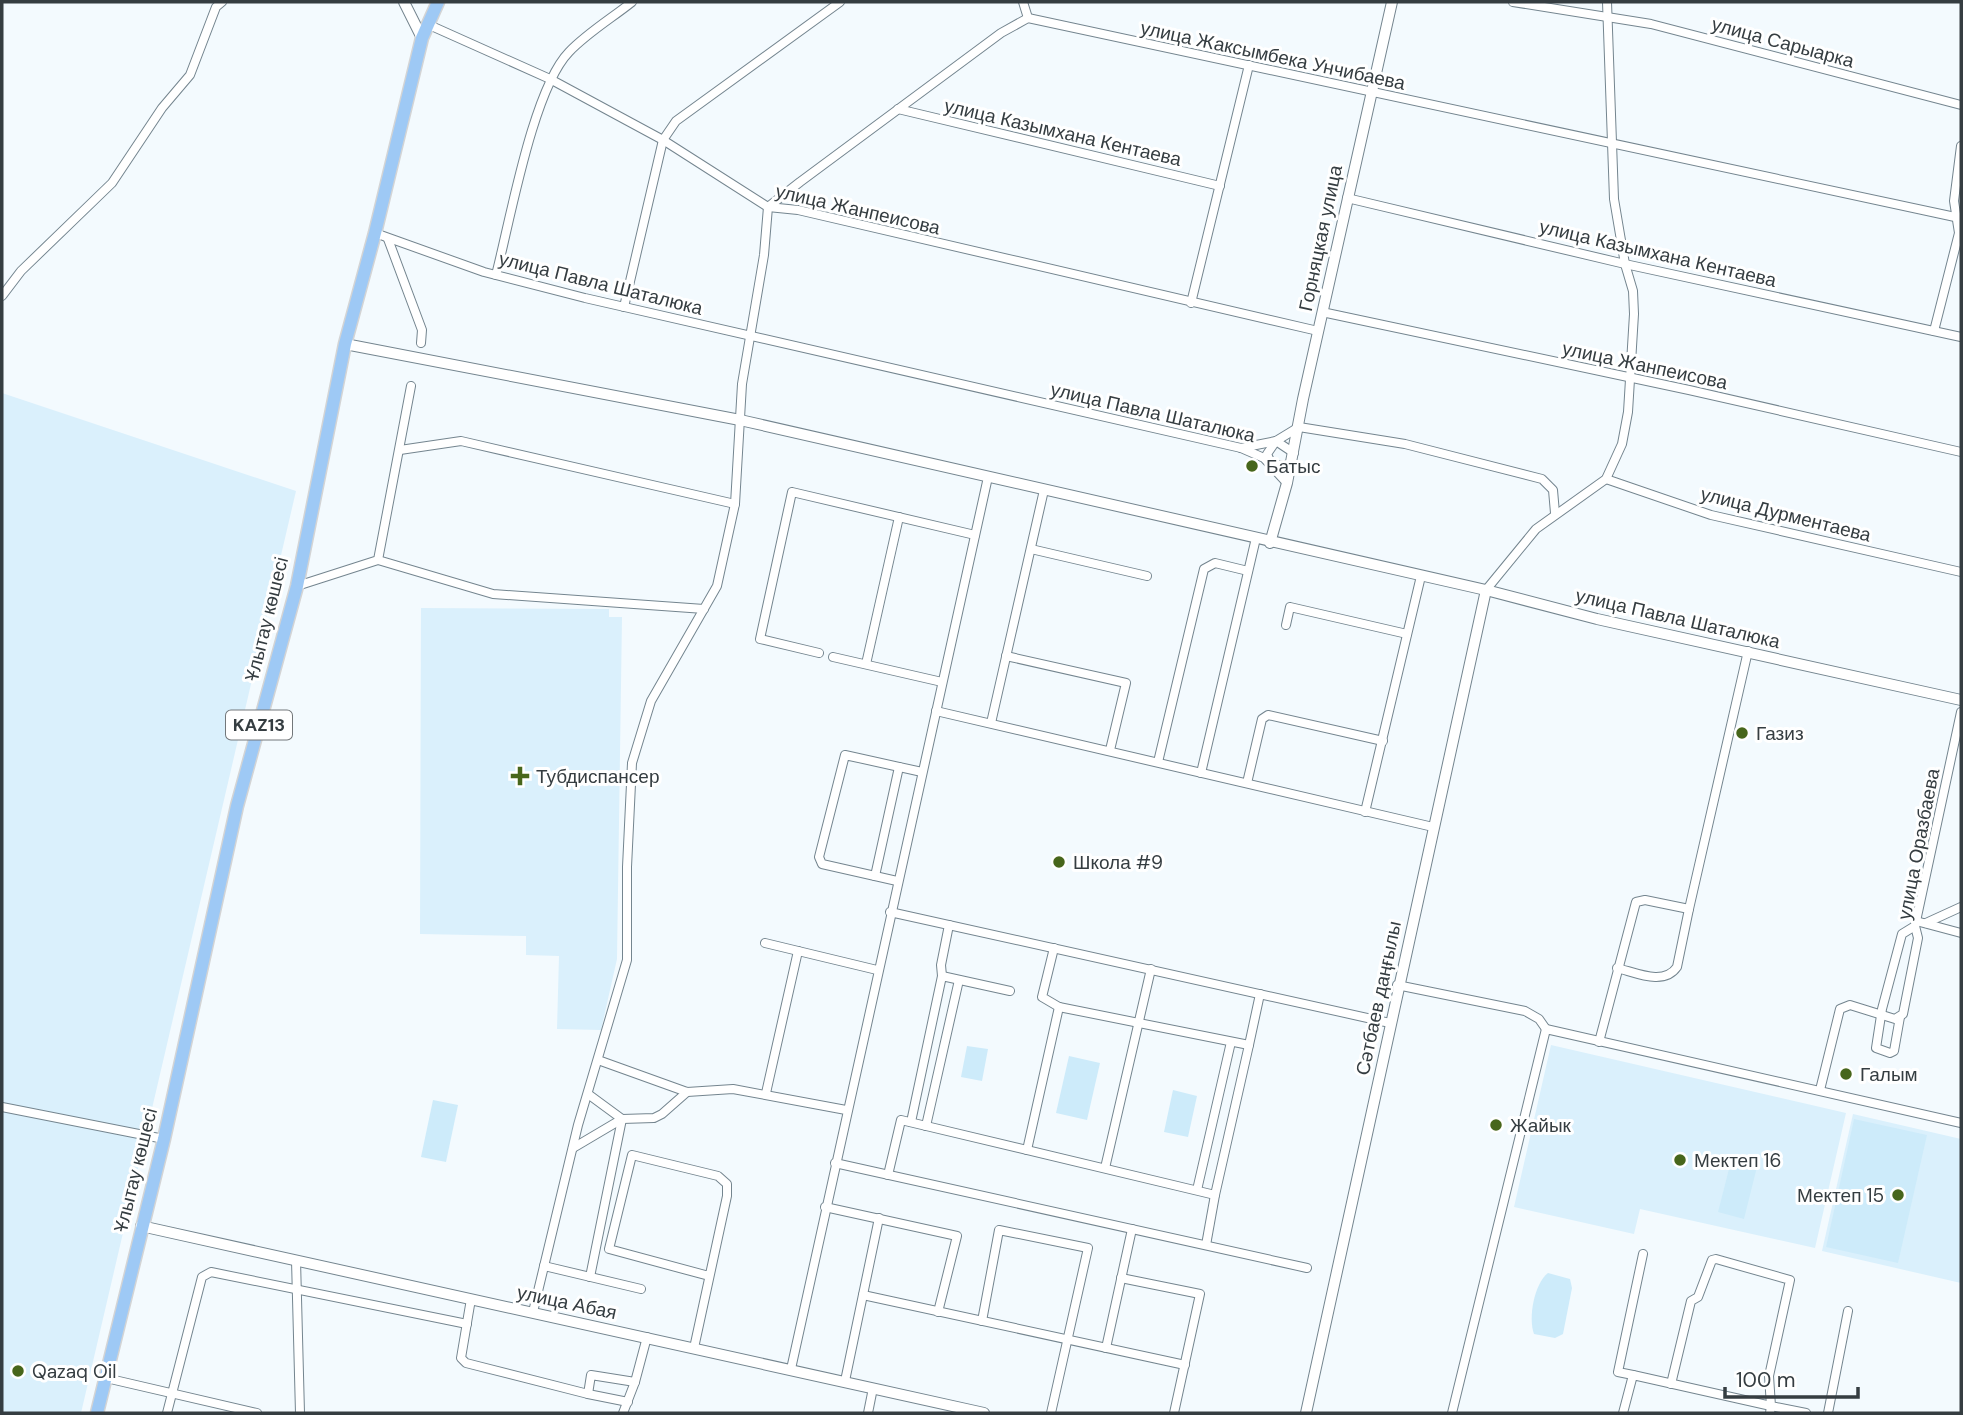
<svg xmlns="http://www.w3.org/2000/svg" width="1963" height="1415" font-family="'DM Sans',sans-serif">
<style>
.built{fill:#daf0fc}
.grass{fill:#cdebfa}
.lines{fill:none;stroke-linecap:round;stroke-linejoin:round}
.minor-casing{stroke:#74858f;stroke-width:10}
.tertiary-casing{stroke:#74858f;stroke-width:12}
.primary-casing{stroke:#d3d4d5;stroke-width:15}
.minor{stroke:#fff;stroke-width:8}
.tertiary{stroke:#fff;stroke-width:10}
.primary{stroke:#9ec9f5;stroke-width:12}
.poi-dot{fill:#47661b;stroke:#fff;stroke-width:2.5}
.labels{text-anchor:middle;stroke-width:6;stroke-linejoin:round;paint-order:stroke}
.shield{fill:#fff;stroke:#72777a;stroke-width:2}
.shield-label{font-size:18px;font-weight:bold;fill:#353d41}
.street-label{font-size:19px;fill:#353d41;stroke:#fff}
.poi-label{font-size:19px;fill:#353d41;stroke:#fff;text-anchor:start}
</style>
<rect width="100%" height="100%" fill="#f3fafe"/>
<!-- built -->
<g class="built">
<path d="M 2,393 L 296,491 L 81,1413 L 2,1413 Z"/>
<path d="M 421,608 L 609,609 L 609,617 L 622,617 L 617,959 L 601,1030 L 557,1029 L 559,956 L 526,955 L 526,936 L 420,934 Z"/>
<path d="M 1551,1045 L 1846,1113 L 1815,1248 L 1640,1209 L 1634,1234 L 1514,1207 Z"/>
<path d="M 1853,1114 L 1961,1139 L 1961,1283 L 1822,1251 Z"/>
</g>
<!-- grass -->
<g class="grass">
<path d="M 967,1046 L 988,1049 L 982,1081 L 961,1077 Z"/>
<path d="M 1069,1056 L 1100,1063 L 1087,1120 L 1056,1113 Z"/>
<path d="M 1173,1090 L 1197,1096 L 1188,1137 L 1164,1132 Z"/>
<path d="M 433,1100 L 458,1105 L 446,1162 L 421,1157 Z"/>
<path d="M 1854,1119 L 1927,1135 L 1898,1263 L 1826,1247 Z"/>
<path d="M 1731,1161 L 1757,1167 L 1744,1219 L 1718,1212 Z"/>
<path d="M 1548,1273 L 1570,1279 L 1572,1288 L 1563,1334 L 1555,1338 L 1534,1334 C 1528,1318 1534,1284 1548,1273 Z"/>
</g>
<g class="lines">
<!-- minor casing -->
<g class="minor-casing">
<g id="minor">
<path d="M 1023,2 L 1028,18"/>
<path d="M 1513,2 L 1651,24 L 1961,105"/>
<path d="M 427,24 L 550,79 L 663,140 L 768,207 L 798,210 L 1318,331"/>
<path d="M 898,109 L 1220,186"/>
<path d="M 1347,198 L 1625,264 L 1961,337"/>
<path d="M 375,233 L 484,272 L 585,298 L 1241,448 L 1264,458 L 1287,483"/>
<path d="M 388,239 L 422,330 L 421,343"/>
<path d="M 496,275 C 510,221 533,89 569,52 C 587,33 612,18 632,2"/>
<path d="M 2,296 L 21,271 L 112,183 L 162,108 L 190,75 L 216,7 L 222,2"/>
<path d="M 1191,303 L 1249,65"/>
<path d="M 624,307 L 663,140 L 676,121 L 840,2"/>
<path d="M 1322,312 L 1689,390 L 1961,452"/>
<path d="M 1934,331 L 1959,233 L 1954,201 L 1961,146"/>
<path d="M 1241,448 L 1276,441 L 1299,427 L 1405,444 L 1542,479 L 1553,490 L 1555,513"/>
<path d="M 400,450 L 461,441 L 735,504"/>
<path d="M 1291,464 L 1280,466 L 1271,463 L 1267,454 L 1276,441 L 1294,453"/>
<path d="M 1606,479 L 1711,515 L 1961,572"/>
<path d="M 1031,549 L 1147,576"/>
<path d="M 378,560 L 493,594 L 704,609"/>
<path d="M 297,586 L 378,560 L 411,386"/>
<path d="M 1486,590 L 1536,529 L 1606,479 L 1622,444 L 1628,412 L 1634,314 L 1633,291 L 1625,264 L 1614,199 L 1607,2"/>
<path d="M 1286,625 L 1290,607 L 1407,634"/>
<path d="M 819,653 L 760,639 L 792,492 L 975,535"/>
<path d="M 1006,656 L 1126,683 L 1110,750"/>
<path d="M 833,657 L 942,682"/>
<path d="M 866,664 L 899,517"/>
<path d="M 936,711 L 1433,827"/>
<path d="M 991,723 L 1044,490"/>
<path d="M 1158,762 L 1204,569 L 1215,563 L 1248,571"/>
<path d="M 1201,773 L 1256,538"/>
<path d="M 1247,783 L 1262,719 L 1268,715 L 1383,741"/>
<path d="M 1365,812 L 1421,576"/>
<path d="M 875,876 L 899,767"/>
<path d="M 897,881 L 822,864 L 819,857 L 845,755 L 922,772"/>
<path d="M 890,912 L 1390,1023"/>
<path d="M 1916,921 L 1961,933"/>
<path d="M 1926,923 L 1961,907"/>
<path d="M 765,943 L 877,970"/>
<path d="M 1054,948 L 1042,997 L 1059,1007 L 1249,1045 L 1260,994"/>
<path d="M 1617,968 C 1637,973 1664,986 1677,967 L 1689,909"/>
<path d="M 942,976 L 941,965 L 949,925"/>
<path d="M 1397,985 L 1525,1011 L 1539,1019 L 1546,1029"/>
<path d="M 1900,1017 L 1894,1051 L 1890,1053 L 1876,1048 L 1882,1009 L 1902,934 L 1915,926"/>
<path d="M 1599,1042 L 1636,902 L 1645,900 L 1689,909 L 1748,651"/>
<path d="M 598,1060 L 687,1092 L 733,1089 L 846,1110"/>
<path d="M 1820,1090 L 1840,1009 L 1850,1005 L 1895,1019 L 1903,1014 L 1918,938 L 1915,926 L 1961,712"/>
<path d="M 766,1093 L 798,951"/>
<path d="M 588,1094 L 622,1119"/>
<path d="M 2,1107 L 164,1139"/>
<path d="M 911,1122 L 942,976 L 1010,991"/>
<path d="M 926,1126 L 959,980"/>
<path d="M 573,1148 L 622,1119 L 654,1118 L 662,1114 L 687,1092"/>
<path d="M 1027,1150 L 1059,1007"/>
<path d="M 835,1163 L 1307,1268"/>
<path d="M 1105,1168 L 1151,969"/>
<path d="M 888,1175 L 901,1120 L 1215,1195 L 1249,1045"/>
<path d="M 1197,1190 L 1231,1042"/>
<path d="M 825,1207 L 957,1236 L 938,1312"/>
<path d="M 1206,1245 L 1215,1195"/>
<path d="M 296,1260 L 300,1413"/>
<path d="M 544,1266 L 641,1289"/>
<path d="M 590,1277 L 622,1119"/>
<path d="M 1121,1278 L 1200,1294 L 1174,1413"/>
<path d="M 863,1295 L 1185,1365"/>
<path d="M 471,1299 L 461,1358 L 466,1363 L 588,1394 L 591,1375 L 635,1382"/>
<path d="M 533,1312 L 578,1125 L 627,960 L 627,867 L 632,763 L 651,701 L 717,586 L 735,504 L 742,384 L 764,255 L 768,207 L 800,182 L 1001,33 L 1028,18 L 1955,217"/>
<path d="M 982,1321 L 999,1230 L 1088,1248 L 1051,1413"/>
<path d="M 694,1348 L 727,1196 L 727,1184 L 718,1176 L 632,1155 L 609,1249 L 709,1276"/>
<path d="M 1106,1348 L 1132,1229"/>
<path d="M 791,1369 L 988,477"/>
<path d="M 1633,1375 L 1618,1372 L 1643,1254"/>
<path d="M 106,1378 L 257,1413"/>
<path d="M 845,1381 L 879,1218"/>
<path d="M 1671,1384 L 1691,1301 L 1698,1297 L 1712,1260 L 1716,1259 L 1790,1280 L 1769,1376 L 1771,1406 L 1806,1413"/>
<path d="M 588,1394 L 628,1402"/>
<path d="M 167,1413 L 202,1277 L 211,1272 L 467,1324"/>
<path d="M 623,1413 L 635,1382 L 647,1337"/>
<path d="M 868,1413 L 873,1388"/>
<path d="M 1452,1413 L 1546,1029 L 1961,1123"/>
<path d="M 1623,1413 L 1633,1375 L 1771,1406 L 1770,1413"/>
<path d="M 1828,1413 L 1848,1311"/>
</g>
</g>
<!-- tertiary casing -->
<g class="tertiary-casing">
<g id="tertiary">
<path d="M 404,2 L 422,38"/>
<path d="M 345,344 L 740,420 L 1486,590 L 1597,619 L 1961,700"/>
<path d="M 1270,543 L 1287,483 L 1303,399 L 1392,2"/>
<path d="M 141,1226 L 984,1413"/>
<path d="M 1306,1413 L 1486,590"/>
</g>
</g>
<!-- primary casing -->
<g class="primary-casing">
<path id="primary" d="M 97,1413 L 164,1139 L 237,806 L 297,586 L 345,344 L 375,233 L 422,38 L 438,2"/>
</g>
<!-- minor -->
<use href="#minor" class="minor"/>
<!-- tertiary -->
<use href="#tertiary" class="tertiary"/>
<!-- primary -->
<use href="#primary" class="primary"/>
</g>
<!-- markers -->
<g class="poi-dot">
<circle cx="1252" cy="466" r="7"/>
<circle cx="1742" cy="733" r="7"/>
<path d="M516.5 765.5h7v7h7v7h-7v7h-7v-7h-7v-7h7z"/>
<circle cx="1059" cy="862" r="7"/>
<circle cx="1846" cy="1074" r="7"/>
<circle cx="1496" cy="1125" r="7"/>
<circle cx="1680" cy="1160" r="7"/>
<circle cx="1898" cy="1195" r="7"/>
<circle cx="18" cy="1371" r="7"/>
</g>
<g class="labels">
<!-- shield labels -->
<rect class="shield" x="226" y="710.5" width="66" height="29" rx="5"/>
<g class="shield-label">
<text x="259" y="731">KAZ13</text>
</g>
<!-- street labels -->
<g class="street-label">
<text transform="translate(1783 42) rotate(15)" y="7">улица Сарыарка</text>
<text transform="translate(1273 55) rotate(12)" y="7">улица Жаксымбека Унчибаева</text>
<text transform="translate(1063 132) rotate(13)" y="7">улица Казымхана Кентаева</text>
<text transform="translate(858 209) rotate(13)" y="7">улица Жанпеисова</text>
<text transform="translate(1320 238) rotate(-78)" y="7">Горняцкая улица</text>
<text transform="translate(1658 253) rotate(13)" y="7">улица Казымхана Кентаева</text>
<text transform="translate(601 283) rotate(14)" y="7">улица Павла Шаталюка</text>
<text transform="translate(1645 365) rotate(12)" y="7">улица Жанпеисова</text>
<text transform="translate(1153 412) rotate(13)" y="7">улица Павла Шаталюка</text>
<text transform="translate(1786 514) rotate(14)" y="7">улица Дурментаева</text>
<text transform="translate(1678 618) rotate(13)" y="7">улица Павла Шаталюка</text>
<text transform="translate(266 619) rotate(-76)" y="7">Ұлытау көшесі</text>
<text transform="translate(1918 844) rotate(-79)" y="7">улица Оразбаева</text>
<text transform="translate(1378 998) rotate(-78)" y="7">Сәтбаев даңғылы</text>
<text transform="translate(135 1170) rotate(-76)" y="7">Ұлытау көшесі</text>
<text transform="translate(567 1302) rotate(12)" y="7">улица Абая</text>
</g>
<!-- poi labels -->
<g class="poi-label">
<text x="1266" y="473">Батыс</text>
<text x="1756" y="740">Газиз</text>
<text x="536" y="783">Тубдиспансер</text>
<text x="1073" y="869">Школа #9</text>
<text x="1860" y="1081">Галым</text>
<text x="1510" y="1132">Жайык</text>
<text x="1694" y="1167">Мектеп 16</text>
<text x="1884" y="1202" text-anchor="end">Мектеп 15</text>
<text x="32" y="1378">Qazaq Oil</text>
</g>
</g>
<!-- border -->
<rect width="1963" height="1415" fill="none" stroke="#353d41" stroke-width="7"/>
<!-- scale -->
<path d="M1725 1387v10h133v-10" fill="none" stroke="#353d41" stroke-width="3.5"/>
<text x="1736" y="1387" font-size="21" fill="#353d41" stroke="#ffffff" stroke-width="5" paint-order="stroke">100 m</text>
</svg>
